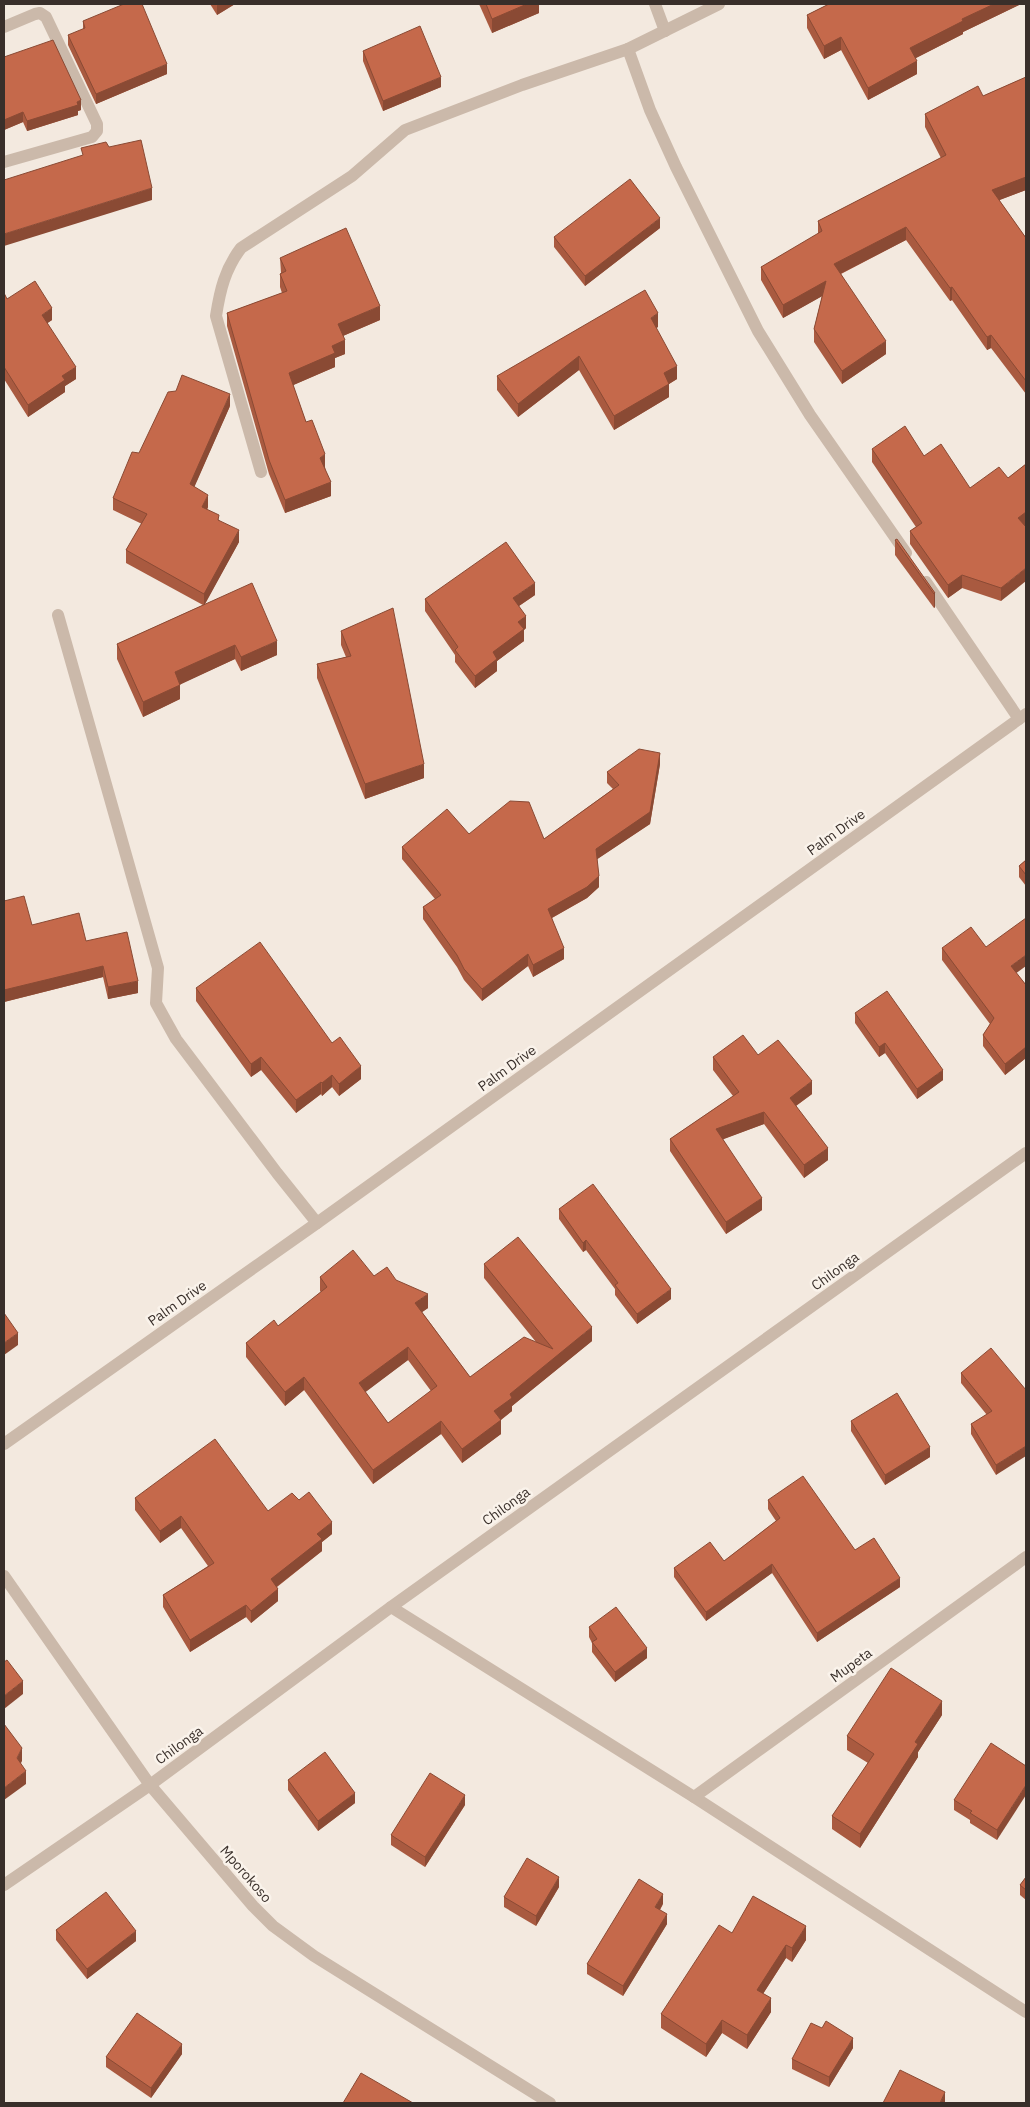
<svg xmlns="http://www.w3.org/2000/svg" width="1030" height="2107" font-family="'IBM Plex Sans',sans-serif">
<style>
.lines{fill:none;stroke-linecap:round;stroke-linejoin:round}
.minor{stroke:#cbb9aa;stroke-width:12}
.wall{fill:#a95a40;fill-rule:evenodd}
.shaded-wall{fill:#8a4a34}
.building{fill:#c5694b;stroke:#8a4a34;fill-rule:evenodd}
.labels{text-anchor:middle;stroke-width:5;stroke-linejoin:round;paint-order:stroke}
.street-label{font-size:14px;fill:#392f2a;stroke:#faf3eb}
</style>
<rect width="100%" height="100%" fill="#f3e9df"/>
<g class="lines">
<!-- minor -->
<g class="minor">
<path d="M 655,4 L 665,31"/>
<path d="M 4,27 L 35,14 L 40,13 L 46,17 L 97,124 L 97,131 L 92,137 L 4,162"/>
<path d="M 628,49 L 650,110 L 676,167 L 758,331 L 810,415 L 906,553"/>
<path d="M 261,472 L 216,316 C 220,290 225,269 241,248 L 352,176 L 405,130 L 522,85 L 628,49 L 719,4"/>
<path d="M 926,582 L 1019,719"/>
<path d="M 58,615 L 158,968 L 156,1003 L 176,1039 L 277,1173 L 317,1223"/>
<path d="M 4,1444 L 317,1223 L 1026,714"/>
<path d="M 4,1576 L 150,1785 L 253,1906 L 273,1926 L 314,1956 L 550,2103"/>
<path d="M 391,1607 L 694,1797 L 1026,2012"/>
<path d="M 694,1797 L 1026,1557"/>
<path d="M 4,1885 L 150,1785 L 391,1607 L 1026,1153"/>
</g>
</g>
<!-- wall -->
<g class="wall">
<path d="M 210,4 L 235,4 L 217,15 Z"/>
<path d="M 479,4 L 539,4 L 539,13 L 492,33 Z"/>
<path d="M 829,4 L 1021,4 L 963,32 L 963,34 L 916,58 L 917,74 L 868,100 L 841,50 L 824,59 L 807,28 L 807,15 Z"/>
<path d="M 83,21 L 167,74 L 96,104 L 68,45 L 68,35 L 83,30 Z"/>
<path d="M 363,51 L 441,87 L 383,111 L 363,61 Z"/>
<path d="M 4,57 L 81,110 L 78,111 L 78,115 L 27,131 L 23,122 L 4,130 Z"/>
<path d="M 1026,77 L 1026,190 L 999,200 L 1026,238 L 1026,394 L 991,348 L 987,350 L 952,300 L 950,301 L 906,240 L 841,274 L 886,354 L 842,384 L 814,342 L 814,329 L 822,296 L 783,318 L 761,280 L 761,267 L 818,234 L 818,221 L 941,158 L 925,127 L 925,114 L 983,96 Z"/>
<path d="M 660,228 L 585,286 L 554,247 L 554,237 Z"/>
<path d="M 280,258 L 380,320 L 343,336 L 345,354 L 335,358 L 335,367 L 293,385 L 306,422 L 325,467 L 331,496 L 285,513 L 269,474 L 227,326 L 227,313 L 282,293 L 280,287 L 280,274 L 281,273 Z"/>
<path d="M 4,293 L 7,299 L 52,320 L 47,323 L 76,379 L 65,386 L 65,392 L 28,417 L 4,379 Z"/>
<path d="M 658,327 L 656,328 L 677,379 L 669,384 L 669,397 L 614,430 L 579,370 L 518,417 L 497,390 L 497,376 Z"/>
<path d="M 230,406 L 194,487 L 208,507 L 207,510 L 219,520 L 239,542 L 204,605 L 277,655 L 241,671 L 235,659 L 180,684 L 180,699 L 143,717 L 117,659 L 117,644 L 203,605 L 126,563 L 126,550 L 142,524 L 113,510 L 113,498 Z"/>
<path d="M 872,449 L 924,456 L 970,488 L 1008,478 L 1026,464 L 1026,525 L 1025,526 L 1001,601 L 962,588 L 948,598 L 910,544 L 910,531 L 916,527 L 872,462 Z"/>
<path d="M 895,540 L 935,593 L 935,607 L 934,608 L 895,555 Z"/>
<path d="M 535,595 L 519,606 L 526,628 L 524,630 L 524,641 L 497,661 L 497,671 L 475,688 L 455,662 L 455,655 L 425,611 L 425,599 Z"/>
<path d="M 341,631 L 424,778 L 365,799 L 317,678 L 317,664 L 346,657 L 341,645 Z"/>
<path d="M 660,764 L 650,824 L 597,859 L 599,887 L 587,898 L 552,918 L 564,959 L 533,977 L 528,966 L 482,1001 L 464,980 L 457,967 L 423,919 L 423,907 L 435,899 L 402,859 L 402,847 L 469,834 L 544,839 L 613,789 L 607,783 L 607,772 Z"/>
<path d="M 1026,860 L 1026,886 L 1019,877 L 1019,866 Z"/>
<path d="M 4,901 L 32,925 L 86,941 L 138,993 L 108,999 L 103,977 L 4,1002 Z"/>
<path d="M 986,947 L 1016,973 L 1026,985 L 1026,1058 L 1005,1075 L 983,1046 L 983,1035 L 990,1024 L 942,960 L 942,948 Z"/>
<path d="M 196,988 L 332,1043 L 361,1079 L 339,1096 L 332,1087 L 322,1096 L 321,1094 L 296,1113 L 261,1070 L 251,1077 L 196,1001 Z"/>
<path d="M 855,1013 L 943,1080 L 917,1099 L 885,1053 L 879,1057 L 855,1023 Z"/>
<path d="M 758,1055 L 812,1094 L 796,1106 L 828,1160 L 804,1178 L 764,1124 L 723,1139 L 762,1210 L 726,1234 L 670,1151 L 670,1139 L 733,1096 L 713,1070 L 713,1057 Z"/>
<path d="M 559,1209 L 671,1299 L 637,1324 L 615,1295 L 615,1289 L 586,1250 L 583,1252 L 559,1219 Z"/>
<path d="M 484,1264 L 592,1341 L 512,1406 L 512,1411 L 501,1420 L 501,1434 L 462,1463 L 441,1434 L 373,1484 L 304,1390 L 285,1406 L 246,1357 L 246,1343 L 278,1326 L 321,1292 L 320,1291 L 320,1277 L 374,1276 L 396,1280 L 428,1308 L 422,1312 L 470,1377 L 536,1342 L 484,1278 ZM 408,1360 L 431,1391 L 388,1423 L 365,1392 Z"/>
<path d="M 961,1373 L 1026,1390 L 996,1475 L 971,1434 L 971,1424 L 987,1415 L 961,1383 Z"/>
<path d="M 851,1421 L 930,1457 L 885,1485 L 851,1431 Z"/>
<path d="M 135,1498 L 268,1511 L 299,1500 L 332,1534 L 322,1542 L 322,1551 L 277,1587 L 278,1601 L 251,1623 L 246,1617 L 190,1652 L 163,1607 L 163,1595 L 208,1566 L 181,1528 L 160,1543 L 135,1510 Z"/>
<path d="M 768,1500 L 855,1550 L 900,1587 L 817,1642 L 772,1573 L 706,1621 L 674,1577 L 674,1568 L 724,1561 L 776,1521 L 768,1509 Z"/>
<path d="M 589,1627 L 647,1658 L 615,1682 L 592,1652 L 592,1643 L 589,1637 Z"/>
<path d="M 942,1715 L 918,1752 L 918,1757 L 860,1848 L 832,1829 L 832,1816 L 868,1763 L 847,1750 L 847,1736 Z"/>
<path d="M 1026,1766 L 997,1840 L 970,1823 L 970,1820 L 954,1810 L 954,1800 Z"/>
<path d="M 288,1780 L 355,1803 L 318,1831 L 288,1790 Z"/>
<path d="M 465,1805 L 425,1867 L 391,1845 L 391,1835 Z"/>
<path d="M 1026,1877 L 1026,1900 L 1020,1895 L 1020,1885 Z"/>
<path d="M 559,1887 L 536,1926 L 504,1907 L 504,1897 Z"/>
<path d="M 663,1904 L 660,1910 L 667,1924 L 623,1996 L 587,1974 L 587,1964 Z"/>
<path d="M 56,1930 L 136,1941 L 87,1979 L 56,1940 Z"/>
<path d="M 732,1933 L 806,1940 L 792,1962 L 786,1958 L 763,1994 L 771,2012 L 747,2049 L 722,2033 L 706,2057 L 661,2028 L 661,2014 Z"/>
<path d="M 853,2048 L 829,2087 L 792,2069 L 792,2059 Z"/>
<path d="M 182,2054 L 151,2098 L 106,2067 L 106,2057 Z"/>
</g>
<!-- shaded-wall -->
<g class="shaded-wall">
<path d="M 217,4 L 235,4 L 217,15 Z"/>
<path d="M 527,4 L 539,4 L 539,13 L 492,33 L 492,19 Z"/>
<path d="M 994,4 L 1021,4 L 963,32 L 963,34 L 910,61 L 910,48 L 962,19 Z"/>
<path d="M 841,37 L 841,50 L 824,59 L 824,46 Z"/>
<path d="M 917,61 L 917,74 L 868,100 L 868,88 Z"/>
<path d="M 167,64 L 167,74 L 96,104 L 96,94 Z"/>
<path d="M 441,77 L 441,87 L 383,111 L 383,101 Z"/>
<path d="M 81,100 L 81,110 L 78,111 L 78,115 L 27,131 L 27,121 Z"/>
<path d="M 23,112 L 23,122 L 4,130 L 4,120 Z"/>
<path d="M 1026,177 L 1026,190 L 992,203 L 992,190 Z"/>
<path d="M 152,188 L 152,200 L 4,246 L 4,234 Z"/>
<path d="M 660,218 L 660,228 L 585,286 L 585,276 Z"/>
<path d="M 906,227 L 906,240 L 834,277 L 834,264 Z"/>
<path d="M 826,281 L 826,294 L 783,318 L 783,305 Z"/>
<path d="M 952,287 L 952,300 L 950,301 L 950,288 Z"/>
<path d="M 380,306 L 380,320 L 338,338 L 338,324 Z"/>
<path d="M 52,308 L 52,320 L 42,327 L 42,315 Z"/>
<path d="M 658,313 L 658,327 L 651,332 L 651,318 Z"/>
<path d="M 991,335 L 991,348 L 987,350 L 987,337 Z"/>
<path d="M 345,340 L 345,354 L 335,358 L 335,367 L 289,387 L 289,373 L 332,346 Z"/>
<path d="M 886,341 L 886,354 L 842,384 L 842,371 Z"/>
<path d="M 579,356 L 579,370 L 518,417 L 518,404 Z"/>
<path d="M 677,366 L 677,379 L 664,387 L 664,373 Z"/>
<path d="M 76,367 L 76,379 L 65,386 L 65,392 L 28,417 L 28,405 L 62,376 Z"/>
<path d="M 669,384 L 669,397 L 614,430 L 614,416 Z"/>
<path d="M 230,394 L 230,406 L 190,497 L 190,484 Z"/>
<path d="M 325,454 L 325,467 L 320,472 L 320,458 Z"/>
<path d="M 331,482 L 331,496 L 285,513 L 285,500 Z"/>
<path d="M 208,495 L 208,507 L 202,519 L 202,507 Z"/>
<path d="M 1026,512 L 1026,525 L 1018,531 L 1018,518 Z"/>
<path d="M 239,530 L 239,542 L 204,606 L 204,594 Z"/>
<path d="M 1026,568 L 1026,581 L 1001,601 L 1001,588 Z"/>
<path d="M 962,575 L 962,588 L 948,598 L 948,585 Z"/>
<path d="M 535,583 L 535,595 L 513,610 L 513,598 Z"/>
<path d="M 935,593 L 935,607 L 934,608 L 934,594 Z"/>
<path d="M 526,616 L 526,628 L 524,630 L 524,641 L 497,661 L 497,671 L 475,688 L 475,676 L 493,652 L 518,622 Z"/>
<path d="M 277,641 L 277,655 L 241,671 L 241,657 Z"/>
<path d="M 235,645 L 235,659 L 175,687 L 175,672 Z"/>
<path d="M 180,685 L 180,699 L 143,717 L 143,702 Z"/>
<path d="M 660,753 L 660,764 L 650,824 L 596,860 L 596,849 Z"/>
<path d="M 424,764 L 424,778 L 365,799 L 365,784 Z"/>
<path d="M 599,876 L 599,887 L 587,898 L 548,920 L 548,909 Z"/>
<path d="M 564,948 L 564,959 L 533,977 L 533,965 Z"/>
<path d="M 528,954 L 528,966 L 482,1001 L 482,989 Z"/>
<path d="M 1026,955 L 1026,966 L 1011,977 L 1011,966 Z"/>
<path d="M 103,966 L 103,977 L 4,1002 L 4,990 Z"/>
<path d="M 138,981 L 138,993 L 108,999 L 108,987 Z"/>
<path d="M 885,1043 L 885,1053 L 879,1057 L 879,1047 Z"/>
<path d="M 1026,1047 L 1026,1058 L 1005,1075 L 1005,1064 Z"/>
<path d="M 261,1057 L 261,1070 L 251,1077 L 251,1064 Z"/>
<path d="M 361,1066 L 361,1079 L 339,1096 L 339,1084 Z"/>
<path d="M 943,1070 L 943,1080 L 917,1099 L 917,1089 Z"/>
<path d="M 332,1075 L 332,1087 L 322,1096 L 322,1083 Z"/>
<path d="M 812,1081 L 812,1094 L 790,1110 L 790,1098 Z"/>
<path d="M 321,1082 L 321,1094 L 296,1113 L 296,1100 Z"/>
<path d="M 764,1112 L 764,1124 L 716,1142 L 716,1129 Z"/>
<path d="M 828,1148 L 828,1160 L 804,1178 L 804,1165 Z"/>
<path d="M 762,1198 L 762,1210 L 726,1234 L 726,1222 Z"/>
<path d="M 586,1240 L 586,1250 L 583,1252 L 583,1243 Z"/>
<path d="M 671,1289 L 671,1299 L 637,1324 L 637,1314 Z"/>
<path d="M 428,1294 L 428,1308 L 415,1317 L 415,1303 Z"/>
<path d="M 592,1327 L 592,1341 L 512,1406 L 512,1411 L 494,1425 L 494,1411 L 510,1394 Z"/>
<path d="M 18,1333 L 18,1345 L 4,1355 L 4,1343 Z"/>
<path d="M 408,1347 L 408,1360 L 359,1397 L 359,1383 Z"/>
<path d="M 304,1377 L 304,1390 L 285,1406 L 285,1392 Z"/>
<path d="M 501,1420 L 501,1434 L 462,1463 L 462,1449 Z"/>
<path d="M 441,1421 L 441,1434 L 373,1484 L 373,1470 Z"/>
<path d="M 1026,1446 L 1026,1456 L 996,1475 L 996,1465 Z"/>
<path d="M 930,1447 L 930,1457 L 885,1485 L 885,1475 Z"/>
<path d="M 181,1516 L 181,1528 L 160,1543 L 160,1531 Z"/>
<path d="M 332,1522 L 332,1534 L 322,1542 L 322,1551 L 271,1591 L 271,1579 L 317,1534 Z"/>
<path d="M 772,1564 L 772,1573 L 706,1621 L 706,1612 Z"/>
<path d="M 900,1578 L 900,1587 L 817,1642 L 817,1633 Z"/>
<path d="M 278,1589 L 278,1601 L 251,1623 L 251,1611 Z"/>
<path d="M 246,1605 L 246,1617 L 190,1652 L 190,1640 Z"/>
<path d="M 647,1648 L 647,1658 L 615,1682 L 615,1672 Z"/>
<path d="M 23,1681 L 23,1694 L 4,1709 L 4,1696 Z"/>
<path d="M 942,1701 L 942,1715 L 918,1752 L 918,1757 L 860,1848 L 860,1834 L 915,1742 Z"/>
<path d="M 22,1748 L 22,1761 L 17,1771 L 17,1758 Z"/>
<path d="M 26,1771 L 26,1784 L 4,1800 L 4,1788 Z"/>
<path d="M 1026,1785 L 1026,1795 L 997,1840 L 997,1830 Z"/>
<path d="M 355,1793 L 355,1803 L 318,1831 L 318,1821 Z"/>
<path d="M 465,1795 L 465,1805 L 425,1867 L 425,1857 Z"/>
<path d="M 559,1877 L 559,1887 L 536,1926 L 536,1916 Z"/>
<path d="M 663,1894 L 663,1904 L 655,1917 L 655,1907 Z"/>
<path d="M 667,1914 L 667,1924 L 623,1996 L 623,1986 Z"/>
<path d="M 806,1926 L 806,1940 L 792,1962 L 792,1948 Z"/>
<path d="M 136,1931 L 136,1941 L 87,1979 L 87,1969 Z"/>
<path d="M 786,1945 L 786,1958 L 757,2003 L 757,1990 Z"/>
<path d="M 771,1998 L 771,2012 L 747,2049 L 747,2035 Z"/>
<path d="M 722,2020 L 722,2033 L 706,2057 L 706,2044 Z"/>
<path d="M 853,2038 L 853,2048 L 829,2087 L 829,2077 Z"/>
<path d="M 182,2044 L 182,2054 L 151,2098 L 151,2088 Z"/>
<path d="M 945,2092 L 945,2103 L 940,2103 Z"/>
</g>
<!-- building -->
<g class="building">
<path d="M 124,4 L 142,4 L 167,64 L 96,94 L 68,35 L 85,28 L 83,21 Z"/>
<path d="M 486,4 L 527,4 L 492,19 Z"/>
<path d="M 829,4 L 994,4 L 962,19 L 963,21 L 910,48 L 917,61 L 868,88 L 841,37 L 824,46 L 807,15 Z"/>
<path d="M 420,26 L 441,77 L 383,101 L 363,51 Z"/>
<path d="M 53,40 L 81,100 L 77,102 L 78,105 L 27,121 L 23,112 L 4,120 L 4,57 Z"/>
<path d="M 1026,77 L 1026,177 L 992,190 L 1026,238 L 1026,381 L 991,335 L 987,337 L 952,287 L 950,288 L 906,227 L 834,264 L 886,341 L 842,371 L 814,329 L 826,281 L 783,305 L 761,267 L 822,231 L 818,221 L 946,155 L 925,114 L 978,86 L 983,96 Z"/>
<path d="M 141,140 L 152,188 L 4,234 L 4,180 L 83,155 L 81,148 L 106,142 L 109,147 Z"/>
<path d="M 630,179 L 660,218 L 585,276 L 554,237 Z"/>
<path d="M 346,228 L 380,306 L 338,324 L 345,340 L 332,346 L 335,353 L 289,373 L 306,422 L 312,420 L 325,454 L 320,458 L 331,482 L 285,500 L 269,460 L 227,313 L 287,291 L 280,274 L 286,271 L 280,258 Z"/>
<path d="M 35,281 L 52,308 L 42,315 L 76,367 L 62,376 L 65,380 L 28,405 L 4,367 L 4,293 L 7,299 Z"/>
<path d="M 645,290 L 658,313 L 651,318 L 677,366 L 664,373 L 669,384 L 614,416 L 579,356 L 518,404 L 497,376 Z"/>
<path d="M 182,375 L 230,394 L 190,484 L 208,495 L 202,507 L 219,515 L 218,520 L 239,530 L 204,594 L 126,550 L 147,514 L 113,498 L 132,452 L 139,453 L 168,392 L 176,391 Z"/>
<path d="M 905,426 L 924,456 L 941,444 L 970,488 L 999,467 L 1008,478 L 1026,464 L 1026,512 L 1018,518 L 1026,527 L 1026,568 L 1001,588 L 962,575 L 948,585 L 910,531 L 922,523 L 872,449 Z"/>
<path d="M 897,539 L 935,593 L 934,594 L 895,540 Z"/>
<path d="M 506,542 L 535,583 L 513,598 L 526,616 L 518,622 L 524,629 L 493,652 L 497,659 L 475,676 L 455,650 L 458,647 L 425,599 Z"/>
<path d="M 252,583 L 277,641 L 241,657 L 235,645 L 175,672 L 180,685 L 143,702 L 117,644 Z"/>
<path d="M 393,608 L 424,764 L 365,784 L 317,664 L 351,656 L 341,631 Z"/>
<path d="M 639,749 L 660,753 L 650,812 L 596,849 L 599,876 L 587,887 L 548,909 L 564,948 L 533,965 L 528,954 L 482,989 L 464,969 L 457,955 L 423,907 L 441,895 L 402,847 L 447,809 L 469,834 L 510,801 L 529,802 L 544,839 L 619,785 L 607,772 Z"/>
<path d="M 1026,860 L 1026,875 L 1019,866 Z"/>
<path d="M 24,896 L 32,925 L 79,913 L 86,941 L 127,932 L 138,981 L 108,987 L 103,966 L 4,990 L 4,901 Z"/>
<path d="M 1026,918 L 1026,955 L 1011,966 L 1026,985 L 1026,1047 L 1005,1064 L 983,1035 L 994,1018 L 942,948 L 971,927 L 986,947 Z"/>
<path d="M 260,942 L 332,1043 L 340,1037 L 361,1066 L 339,1084 L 332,1075 L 322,1083 L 321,1082 L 296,1100 L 261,1057 L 251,1064 L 196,988 Z"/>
<path d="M 887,991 L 943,1070 L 917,1089 L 885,1043 L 879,1047 L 855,1013 Z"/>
<path d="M 743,1035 L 758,1055 L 778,1040 L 812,1081 L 790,1098 L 828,1148 L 804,1165 L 764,1112 L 716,1129 L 762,1198 L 726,1222 L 670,1139 L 739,1092 L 713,1057 Z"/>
<path d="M 593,1184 L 671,1289 L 637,1314 L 615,1285 L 618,1283 L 586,1240 L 583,1243 L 559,1209 Z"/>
<path d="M 518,1237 L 592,1327 L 510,1394 L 512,1398 L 494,1411 L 501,1420 L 462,1449 L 441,1421 L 373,1470 L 304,1377 L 285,1392 L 246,1343 L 274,1320 L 278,1326 L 327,1287 L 320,1277 L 353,1250 L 374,1276 L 387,1267 L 396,1280 L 428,1294 L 415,1303 L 470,1377 L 524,1337 L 553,1349 L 484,1264 ZM 408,1347 L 437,1386 L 388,1423 L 359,1383 Z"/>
<path d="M 4,1313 L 18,1333 L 4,1343 Z"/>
<path d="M 991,1348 L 1026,1390 L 1026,1446 L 996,1465 L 971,1424 L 992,1411 L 961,1373 Z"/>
<path d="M 897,1393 L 930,1447 L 885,1475 L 851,1421 Z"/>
<path d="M 215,1439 L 268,1511 L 292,1493 L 299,1500 L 309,1492 L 332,1522 L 317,1534 L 322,1539 L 271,1579 L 278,1589 L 251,1611 L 246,1605 L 190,1640 L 163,1595 L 214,1563 L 181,1516 L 160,1531 L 135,1498 Z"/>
<path d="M 803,1476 L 855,1550 L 874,1538 L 900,1578 L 817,1633 L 772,1564 L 706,1612 L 674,1568 L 710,1542 L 724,1561 L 780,1518 L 768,1500 Z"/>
<path d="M 616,1607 L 647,1648 L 615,1672 L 592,1642 L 597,1639 L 589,1627 Z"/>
<path d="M 7,1660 L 23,1681 L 4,1696 L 4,1662 Z"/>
<path d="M 891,1668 L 942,1701 L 915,1742 L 918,1744 L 860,1834 L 832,1816 L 874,1754 L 847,1736 Z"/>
<path d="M 4,1724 L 22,1748 L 17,1758 L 26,1771 L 4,1788 Z"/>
<path d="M 991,1743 L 1026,1766 L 1026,1785 L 997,1830 L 970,1813 L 972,1811 L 954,1800 Z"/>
<path d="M 325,1752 L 355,1793 L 318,1821 L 288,1780 Z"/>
<path d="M 430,1773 L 465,1795 L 425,1857 L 391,1835 Z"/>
<path d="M 527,1858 L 559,1877 L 536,1916 L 504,1897 Z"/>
<path d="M 1026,1877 L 1026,1890 L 1020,1885 Z"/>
<path d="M 639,1879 L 663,1894 L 655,1907 L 667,1914 L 623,1986 L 587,1964 Z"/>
<path d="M 106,1892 L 136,1931 L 87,1969 L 56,1930 Z"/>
<path d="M 753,1896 L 806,1926 L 792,1948 L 786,1945 L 757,1990 L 771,1998 L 747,2035 L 722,2020 L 706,2044 L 661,2014 L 719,1925 L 732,1933 Z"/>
<path d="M 137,2013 L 182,2044 L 151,2088 L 106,2057 Z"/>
<path d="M 826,2021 L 853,2038 L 829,2077 L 792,2059 L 811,2023 L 822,2028 Z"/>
<path d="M 900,2070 L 945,2092 L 940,2103 L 883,2103 Z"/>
<path d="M 361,2073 L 413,2103 L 343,2103 Z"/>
</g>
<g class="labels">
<!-- street labels -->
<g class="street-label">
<text transform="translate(836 832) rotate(-36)" y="5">Palm Drive</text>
<text transform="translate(507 1068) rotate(-36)" y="5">Palm Drive</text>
<text transform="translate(835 1271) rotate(-36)" y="5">Chilonga</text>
<text transform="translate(177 1303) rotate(-35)" y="5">Palm Drive</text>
<text transform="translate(506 1506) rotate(-36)" y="5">Chilonga</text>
<text transform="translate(851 1665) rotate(-36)" y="5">Mupeta</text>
<text transform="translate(179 1745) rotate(-36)" y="5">Chilonga</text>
<text transform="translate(246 1874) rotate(49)" y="5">Mporokoso</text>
</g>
</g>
<!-- border -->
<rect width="1030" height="2107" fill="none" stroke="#392f2a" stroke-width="10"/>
</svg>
